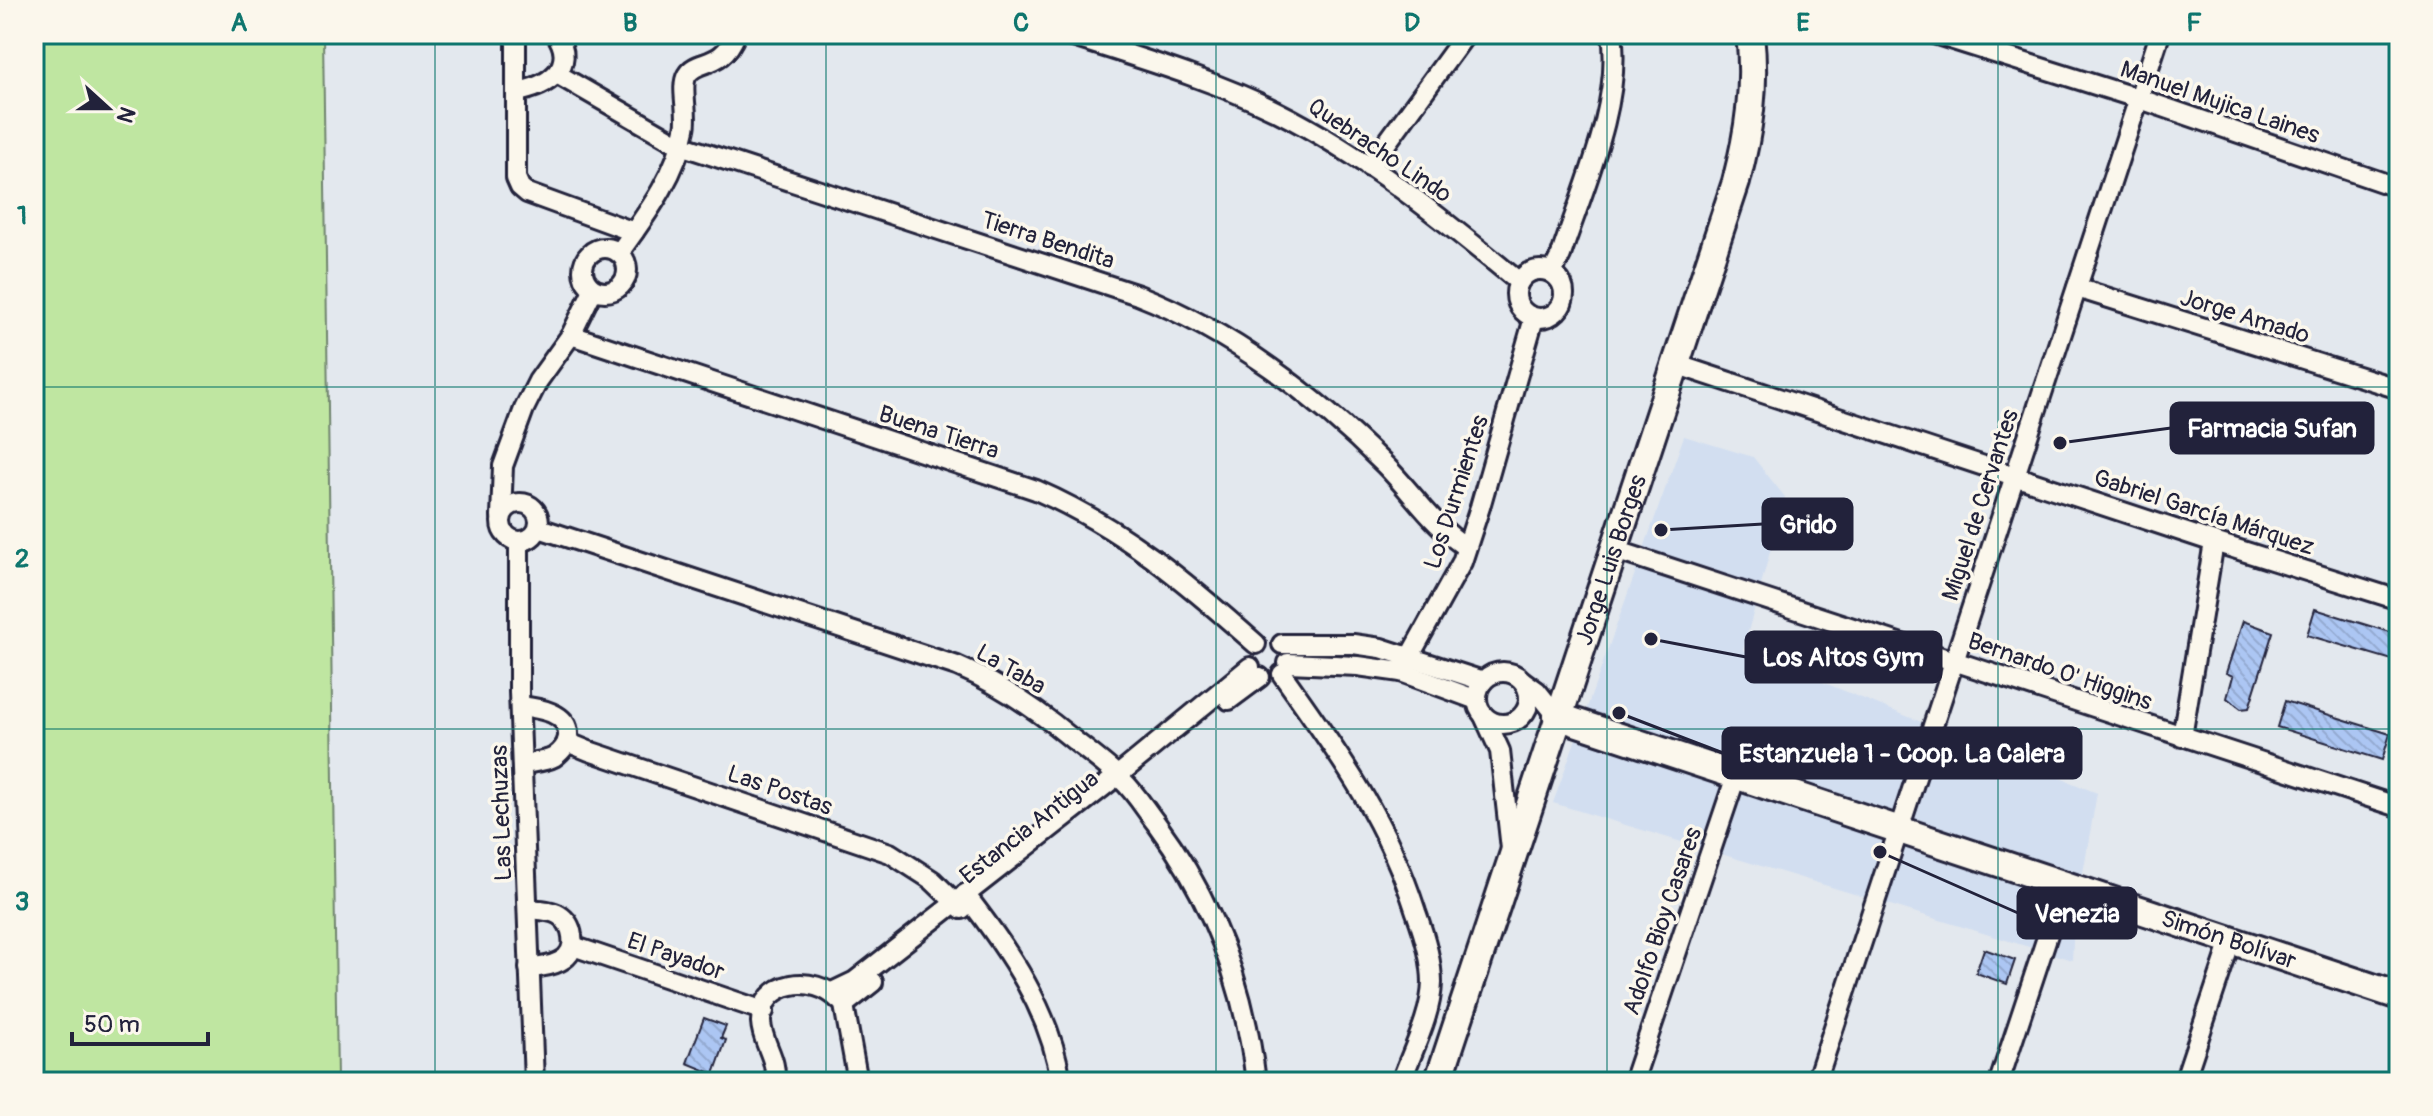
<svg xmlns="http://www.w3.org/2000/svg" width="2433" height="1116" font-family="Pangolin,sans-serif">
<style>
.built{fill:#d2def0}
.grass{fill:#bfe6a1;stroke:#70846e;stroke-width:2}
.building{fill:url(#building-back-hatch);stroke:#22223b;stroke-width:2}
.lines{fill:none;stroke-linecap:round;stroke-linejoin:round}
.street-casing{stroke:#22223b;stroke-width:24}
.secondary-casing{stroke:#22223b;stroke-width:32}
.street{stroke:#fbf7ec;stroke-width:18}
.secondary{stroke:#fbf7ec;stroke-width:26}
.grid{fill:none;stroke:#0f766e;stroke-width:2;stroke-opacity:0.55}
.labels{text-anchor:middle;stroke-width:7;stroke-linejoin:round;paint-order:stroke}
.street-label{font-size:24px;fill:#22223b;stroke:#fbf7ec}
.leader{fill:none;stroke:#22223b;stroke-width:3}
.callout-dot{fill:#22223b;stroke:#fbf7ec;stroke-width:3}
.callout{fill:#22223b;stroke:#22223b;stroke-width:3}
.callout-label{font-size:26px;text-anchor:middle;font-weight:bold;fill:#fff}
.neatline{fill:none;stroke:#0f766e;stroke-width:3}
.grid-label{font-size:26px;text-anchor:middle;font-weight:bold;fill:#0f766e}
</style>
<defs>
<pattern id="building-back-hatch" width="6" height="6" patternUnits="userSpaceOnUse" patternTransform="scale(2)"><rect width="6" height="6" fill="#acc6f3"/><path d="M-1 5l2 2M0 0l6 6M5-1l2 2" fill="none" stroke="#94aad1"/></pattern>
</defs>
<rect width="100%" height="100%" fill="#e3e8ee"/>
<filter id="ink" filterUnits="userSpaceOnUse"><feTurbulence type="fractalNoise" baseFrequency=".0125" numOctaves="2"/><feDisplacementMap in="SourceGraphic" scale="16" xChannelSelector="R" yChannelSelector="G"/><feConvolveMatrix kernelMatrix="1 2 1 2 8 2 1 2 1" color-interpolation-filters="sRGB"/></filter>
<g filter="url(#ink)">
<!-- built -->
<path class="built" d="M 1684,436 L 1753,457 L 1785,497 L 1743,650 L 2097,793 L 2074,924 L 2072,960 L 1553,803 Z"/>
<!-- grass -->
<path class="grass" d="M 34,34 L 323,34 L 337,1082 L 34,1082 Z"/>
<!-- building -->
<g class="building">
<path d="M 2315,609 L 2399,635 L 2399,662 L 2307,635 Z"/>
<path d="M 2243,621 L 2273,632 L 2249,708 L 2241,709 L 2227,698 L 2233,676 L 2226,673 Z"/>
<path d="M 2285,701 L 2390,734 L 2382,760 L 2277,727 Z"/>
<path d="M 1984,949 L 2015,960 L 2007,984 L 1976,973 Z"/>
<path d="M 704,1018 L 726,1026 L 721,1038 L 726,1040 L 714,1074 L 687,1063 Z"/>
</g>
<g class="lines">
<!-- street casing -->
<g class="street-casing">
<g id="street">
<path d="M 516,34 L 516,178 L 520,187 L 527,193 L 634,232"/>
<path d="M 1064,34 C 1135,57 1209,78 1276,111 C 1364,155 1443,219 1519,282"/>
<path d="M 1934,34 L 2140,99 L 2399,188"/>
<path d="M 557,74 L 680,145 L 1138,295 C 1230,331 1315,395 1385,465 C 1412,492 1434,527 1466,547"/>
<path d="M 516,92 C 546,87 579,68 556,34"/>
<path d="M 1369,167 L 1466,34"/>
<circle cx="605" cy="270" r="22"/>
<path d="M 619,253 C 646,215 676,176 685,129 C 689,113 680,87 687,75 C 697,58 722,70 736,34"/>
<circle cx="1540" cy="294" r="24"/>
<path d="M 1552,273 L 1561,255 C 1583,188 1622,104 1612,34"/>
<path d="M 2077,288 L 2399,389"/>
<path d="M 571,335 L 1036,490 C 1123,528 1186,582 1256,644"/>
<path d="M 1675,364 L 2214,542 L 2399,600"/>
<circle cx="520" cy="522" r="19"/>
<path d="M 501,516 L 503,466 L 524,409 L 538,381 L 571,335 L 593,290"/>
<path d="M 539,528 L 957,666 C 999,684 1035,708 1070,737 C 1087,751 1106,764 1122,780 C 1135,792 1145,809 1156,823 C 1213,900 1245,987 1256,1082"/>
<path d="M 519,542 L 519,692 L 534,1082"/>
<path d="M 1615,550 L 2399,807"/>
<path d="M 1282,644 L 1353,644 L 1381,648 L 1483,681"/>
<path d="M 1288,663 L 1358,666 L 1401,672 L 1477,700"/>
<circle cx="1503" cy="698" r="26"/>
<path d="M 1401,672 L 1462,562 L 1480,507 L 1534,318"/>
<path d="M 1282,674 C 1338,753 1386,818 1416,912 C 1424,934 1432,959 1432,983 C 1431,1016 1412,1051 1401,1082"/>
<path d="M 1523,681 L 1537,691 L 1557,716"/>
<path d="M 1229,700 L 1260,677"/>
<path d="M 520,706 C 538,708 570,712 568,737 C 567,745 561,752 554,757 C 545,762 533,762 523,764"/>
<path d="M 1484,716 L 1500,751 L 1511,849"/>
<path d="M 2182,737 L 2214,542"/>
<path d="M 567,742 L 589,751 L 890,853 L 932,880 L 962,909"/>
<path d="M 965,894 C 1008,949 1051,1011 1061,1082"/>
<path d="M 529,909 C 539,910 551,910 559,915 C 567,920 571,928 572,936 C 577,962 549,967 529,968"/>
<path d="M 573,946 L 764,1011"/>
<path d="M 832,992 L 855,981 L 1117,776 L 1250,667"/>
<path d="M 844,1005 L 873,982"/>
<path d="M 844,1005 L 858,1082"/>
<path d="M 774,1082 C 779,1060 762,1044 761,1022 C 761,979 815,974 839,1000"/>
<path d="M 1633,1082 L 1736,776"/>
<path d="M 1816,1082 L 2160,34"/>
<path d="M 1999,1082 L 2064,886"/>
<path d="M 2184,1082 L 2231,941"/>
</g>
</g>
<!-- secondary casing -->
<g class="secondary-casing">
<g id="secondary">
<path id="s1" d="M 1557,716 L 2399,996"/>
<path id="s2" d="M 1438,1082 L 1736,182 C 1749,132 1756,86 1750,34"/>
</g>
</g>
<!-- street -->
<use href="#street" class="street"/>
<!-- secondary -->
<use href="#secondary" class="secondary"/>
</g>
</g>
<!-- grid -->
<path class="grid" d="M 435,34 L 435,1082M 826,34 L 826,1082M 1216,34 L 1216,1082M 1607,34 L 1607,1082M 1998,34 L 1998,1082M 34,387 L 2399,387M 34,729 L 2399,729"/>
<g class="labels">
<!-- street labels -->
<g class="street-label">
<text transform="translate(2220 102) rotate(19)" y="8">Manuel Mujica Laines</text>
<text transform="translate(1380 150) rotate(34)" y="8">Quebracho Lindo</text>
<text transform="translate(1048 240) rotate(18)" y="8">Tierra Bendita</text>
<text transform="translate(2245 316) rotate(17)" y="8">Jorge Amado</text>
<text transform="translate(939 432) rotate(18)" y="8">Buena Tierra</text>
<text transform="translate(1456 492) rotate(-72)" y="8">Los Durmientes</text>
<text transform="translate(1980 505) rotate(-72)" y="8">Miguel de Cervantes</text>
<text transform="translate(2204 512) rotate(18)" y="8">Gabriel García Márquez</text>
<text dy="8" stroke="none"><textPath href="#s2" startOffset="550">Jorge Luis Borges</textPath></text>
<text transform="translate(1011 669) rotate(30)" y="8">La Taba</text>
<text transform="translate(2060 671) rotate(19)" y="8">Bernardo O' Higgins</text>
<text transform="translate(780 790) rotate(19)" y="8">Las Postas</text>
<text transform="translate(501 813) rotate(-92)" y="8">Las Lechuzas</text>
<text transform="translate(1029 827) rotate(-38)" y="8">Estancia Antigua</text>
<text transform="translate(1662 921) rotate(-71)" y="8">Adolfo Bioy Casares</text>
<text dy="8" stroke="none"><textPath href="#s1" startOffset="708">Simón Bolívar</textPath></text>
<text transform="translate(676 956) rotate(19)" y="8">El Payador</text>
</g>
</g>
<!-- callouts -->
<path class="leader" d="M2060 443L2171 428M1661 530L1763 524M1651 639L1746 657M1619 713L1723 753M1880 852L2018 913"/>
<g class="callout-dot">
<circle cx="2060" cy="443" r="8"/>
<circle cx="1661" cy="530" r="8"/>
<circle cx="1651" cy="639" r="8"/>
<circle cx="1619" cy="713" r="8"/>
<circle cx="1880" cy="852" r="8"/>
</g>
<g class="callout">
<rect x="2171" y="403" width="202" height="50" rx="8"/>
<rect x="1763" y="499" width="89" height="50" rx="8"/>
<rect x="1746" y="632" width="195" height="50" rx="8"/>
<rect x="1723" y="728" width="358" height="50" rx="8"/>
<rect x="2018" y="888" width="118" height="50" rx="8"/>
</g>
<g class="callout-label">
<text x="2272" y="437">Farmacia Sufan</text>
<text x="1808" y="533">Grido</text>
<text x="1843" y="666">Los Altos Gym</text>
<text x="1902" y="762">Estanzuela 1 - Coop. La Calera</text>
<text x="2077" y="922">Venezia</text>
</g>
<!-- margin -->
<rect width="2433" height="1116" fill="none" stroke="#fbf7ec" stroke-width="88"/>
<!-- north arrow -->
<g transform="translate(108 108) rotate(111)" stroke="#fbf7ec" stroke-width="6" paint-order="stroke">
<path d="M0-6L14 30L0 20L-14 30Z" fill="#22223b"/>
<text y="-12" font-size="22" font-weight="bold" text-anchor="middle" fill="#22223b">N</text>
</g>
<!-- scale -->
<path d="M72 1032v12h136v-12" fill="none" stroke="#22223b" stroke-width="4"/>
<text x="84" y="1032" font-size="24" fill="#22223b" stroke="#fbf7ec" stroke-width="6" paint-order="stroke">50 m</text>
<rect x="44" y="44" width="2345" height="1028" class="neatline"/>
<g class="grid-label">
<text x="239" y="31">A</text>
<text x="630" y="31">B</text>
<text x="1021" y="31">C</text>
<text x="1412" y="31">D</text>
<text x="1803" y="31">E</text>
<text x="2194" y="31">F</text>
<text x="22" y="224">1</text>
<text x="22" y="567">2</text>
<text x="22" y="910">3</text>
</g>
</svg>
